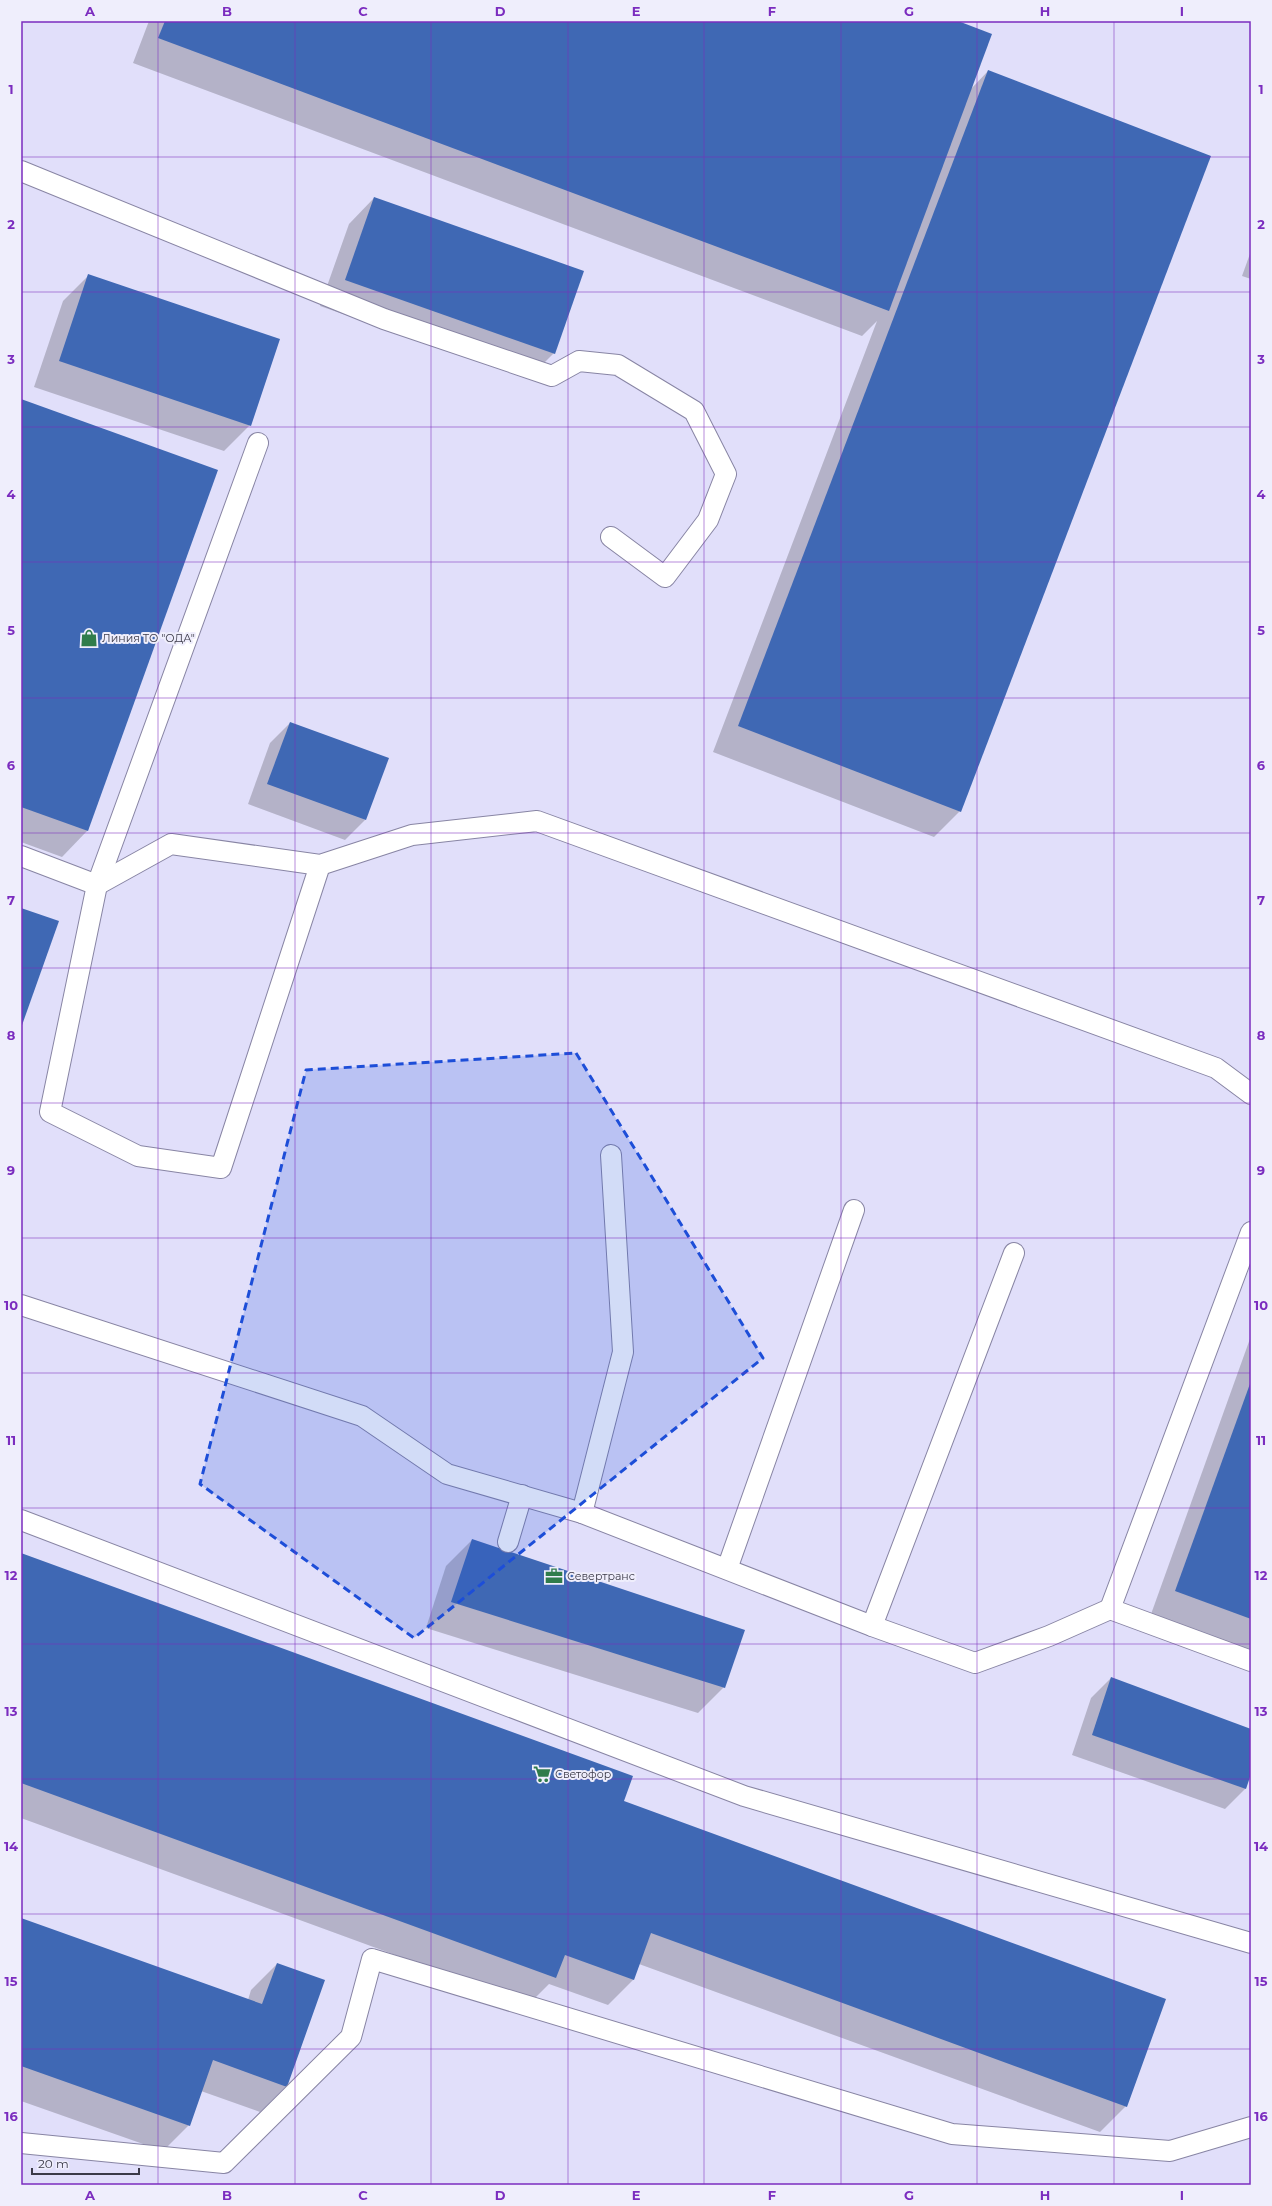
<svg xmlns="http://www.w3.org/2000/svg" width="1272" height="2206" font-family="Montserrat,sans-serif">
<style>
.shadow{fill:#0003}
.building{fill:#3f68b4}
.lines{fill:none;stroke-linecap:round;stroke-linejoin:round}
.lane-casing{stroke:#8885a4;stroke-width:22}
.lane{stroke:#fff;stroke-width:20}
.marked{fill:#1d4ed8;fill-opacity:0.2;stroke:#1d4ed8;stroke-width:3;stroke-dasharray:8 5;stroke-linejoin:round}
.grid{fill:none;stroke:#7b2cbf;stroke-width:1;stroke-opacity:0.55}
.labels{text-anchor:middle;stroke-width:4;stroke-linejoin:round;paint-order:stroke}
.poi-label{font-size:11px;fill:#3b3a48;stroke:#efeefc;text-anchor:start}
.neatline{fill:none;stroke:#7b2cbf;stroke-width:1.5}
.grid-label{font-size:13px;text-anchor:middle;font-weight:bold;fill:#7b2cbf}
</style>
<rect width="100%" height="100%" fill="#e1dffa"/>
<!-- shadow -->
<g class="shadow">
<path d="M 149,21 L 955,21 L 971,89 L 988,71 L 960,811 L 934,837 L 713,752 L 877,321 L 862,336 L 133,63 Z"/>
<path d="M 374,198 L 554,353 L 528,379 L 320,306 L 349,224 Z"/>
<path d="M 1251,251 L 1251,279 L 1242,276 Z"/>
<path d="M 88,276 L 250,425 L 224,451 L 34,387 L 63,301 Z"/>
<path d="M 21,400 L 87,831 L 62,857 L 21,842 Z"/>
<path d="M 290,723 L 365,820 L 345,840 L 248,804 L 270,743 Z"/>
<path d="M 1251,1336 L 1251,1653 L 1150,1617 Z"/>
<path d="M 472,1540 L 724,1687 L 698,1713 L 426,1628 L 446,1566 Z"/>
<path d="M 21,1554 L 623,1802 L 1126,2106 L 1100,2132 L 639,1964 L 633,1980 L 608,2005 L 549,1984 L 529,2004 L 21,1818 Z"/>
<path d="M 1111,1678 L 1251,1730 L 1251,1771 L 1245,1789 L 1225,1809 L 1072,1755 L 1091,1698 Z"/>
<path d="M 21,1919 L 248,2000 L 251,1990 L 277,1964 L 286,2086 L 260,2112 L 201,2091 L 189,2125 L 163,2151 L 21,2101 Z"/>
</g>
<!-- building -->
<g class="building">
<path d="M 165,21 L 958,21 L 992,34 L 889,311 L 158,38 Z"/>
<path d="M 988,70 L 1211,156 L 961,812 L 738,726 Z"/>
<path d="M 374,197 L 584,271 L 555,354 L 345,280 Z"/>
<path d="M 88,274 L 280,339 L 251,426 L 59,361 Z"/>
<path d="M 21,399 L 218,470 L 88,831 L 21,807 Z"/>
<path d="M 290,722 L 389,758 L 366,820 L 267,784 Z"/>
<path d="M 21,908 L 59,921 L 21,1028 Z"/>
<path d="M 1251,1381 L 1251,1619 L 1175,1591 Z"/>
<path d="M 472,1539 L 745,1630 L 725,1688 L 451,1602 Z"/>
<path d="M 21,1553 L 633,1776 L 624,1801 L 1166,1999 L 1127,2107 L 651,1933 L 634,1980 L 565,1955 L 556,1978 L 21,1783 Z"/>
<path d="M 1111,1677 L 1251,1729 L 1251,1774 L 1246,1789 L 1092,1735 Z"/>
<path d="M 21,1918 L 262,2004 L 277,1963 L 325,1980 L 287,2087 L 213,2060 L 190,2126 L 21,2066 Z"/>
</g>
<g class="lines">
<!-- lane casing -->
<g class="lane-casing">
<g id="lane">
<path d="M 21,171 L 384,319 L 552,376 L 579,361 L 618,365 L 694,411 L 726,474 L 708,520 L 665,577 L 611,537"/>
<path d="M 21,856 L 97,885 L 50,1112 L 138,1156 L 221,1168 L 320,865"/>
<path d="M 97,885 L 171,844 L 320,865 L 412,835 L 537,821 L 1216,1068 L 1251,1094"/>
<path d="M 97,885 L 258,443"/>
<path d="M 1251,1232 L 1110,1609 L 1251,1661"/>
<path d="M 21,1305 L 362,1416 L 447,1474 L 582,1513 L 872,1626 L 975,1663 L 1049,1636 L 1110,1609"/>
<path d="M 582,1513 L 623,1352 L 611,1155"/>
<path d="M 21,1520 L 744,1796 L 1251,1943"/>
<path d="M 508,1542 L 522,1495"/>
<path d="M 727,1569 L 854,1210"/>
<path d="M 872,1626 L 1014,1253"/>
<path d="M 21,2143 L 224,2163 L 351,2037 L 372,1959 L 952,2134 L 1170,2151 L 1251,2127"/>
</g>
</g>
<!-- lane -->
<use href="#lane" class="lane"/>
</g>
<!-- marked area -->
<path class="marked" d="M 576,1053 L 763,1358 L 414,1638 L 200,1484 L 306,1070 Z"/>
<!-- grid -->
<path class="grid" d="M 158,21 L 158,2185M 295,21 L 295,2185M 431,21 L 431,2185M 568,21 L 568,2185M 704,21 L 704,2185M 841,21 L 841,2185M 977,21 L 977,2185M 1114,21 L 1114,2185M 21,157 L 1251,157M 21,292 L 1251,292M 21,427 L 1251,427M 21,562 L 1251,562M 21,698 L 1251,698M 21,833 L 1251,833M 21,968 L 1251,968M 21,1103 L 1251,1103M 21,1238 L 1251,1238M 21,1373 L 1251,1373M 21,1508 L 1251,1508M 21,1644 L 1251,1644M 21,1779 L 1251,1779M 21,1914 L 1251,1914M 21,2049 L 1251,2049"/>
<!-- icons -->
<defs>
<g id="shop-bare" transform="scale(1.38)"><path d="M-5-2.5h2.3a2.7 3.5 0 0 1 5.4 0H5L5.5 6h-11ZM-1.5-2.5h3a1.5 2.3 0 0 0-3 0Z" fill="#307c4b" stroke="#efeefc" stroke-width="2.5" paint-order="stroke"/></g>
<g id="office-bare" transform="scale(1.38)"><path d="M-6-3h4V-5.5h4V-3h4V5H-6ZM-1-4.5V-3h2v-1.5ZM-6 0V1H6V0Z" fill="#307c4b" stroke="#efeefc" stroke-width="2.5" paint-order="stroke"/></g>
<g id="supermarket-bare" transform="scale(1.38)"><path d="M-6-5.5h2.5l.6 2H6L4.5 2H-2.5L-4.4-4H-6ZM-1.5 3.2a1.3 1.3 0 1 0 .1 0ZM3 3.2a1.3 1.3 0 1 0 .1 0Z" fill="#307c4b" stroke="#efeefc" stroke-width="2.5" paint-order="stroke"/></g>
</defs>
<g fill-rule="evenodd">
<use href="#shop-bare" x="89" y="638"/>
<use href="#office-bare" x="554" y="1576"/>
<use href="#supermarket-bare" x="542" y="1774"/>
</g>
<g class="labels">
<!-- poi labels -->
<g class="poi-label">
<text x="102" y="642">Линия ТО "ОДА"</text>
<text x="567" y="1580">Севертранс</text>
<text x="555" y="1778">Светофор</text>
</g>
</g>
<!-- border -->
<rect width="1272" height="2206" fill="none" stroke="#efeefc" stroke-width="44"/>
<!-- scale -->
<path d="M32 2168v6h107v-6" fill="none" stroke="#3b3a48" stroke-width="2"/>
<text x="38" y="2168" font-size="12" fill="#3b3a48" stroke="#efeefc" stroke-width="3" paint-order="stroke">20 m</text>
<rect x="22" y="22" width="1228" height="2162" class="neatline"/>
<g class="grid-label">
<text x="90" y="16">A</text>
<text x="227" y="16">B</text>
<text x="363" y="16">C</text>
<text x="500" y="16">D</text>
<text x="636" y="16">E</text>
<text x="772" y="16">F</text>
<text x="909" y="16">G</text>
<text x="1045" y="16">H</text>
<text x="1182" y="16">I</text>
<text x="11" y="94">1</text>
<text x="1261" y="94">1</text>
<text x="11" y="229">2</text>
<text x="1261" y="229">2</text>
<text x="11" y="364">3</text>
<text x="1261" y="364">3</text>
<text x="11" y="499">4</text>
<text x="1261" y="499">4</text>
<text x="11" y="635">5</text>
<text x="1261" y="635">5</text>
<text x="11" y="770">6</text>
<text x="1261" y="770">6</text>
<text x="11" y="905">7</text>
<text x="1261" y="905">7</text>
<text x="11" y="1040">8</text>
<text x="1261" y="1040">8</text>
<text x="11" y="1175">9</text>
<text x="1261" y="1175">9</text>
<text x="11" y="1310">10</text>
<text x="1261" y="1310">10</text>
<text x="11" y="1445">11</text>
<text x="1261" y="1445">11</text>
<text x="11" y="1580">12</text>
<text x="1261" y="1580">12</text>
<text x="11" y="1716">13</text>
<text x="1261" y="1716">13</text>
<text x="11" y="1851">14</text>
<text x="1261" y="1851">14</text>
<text x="11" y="1986">15</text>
<text x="1261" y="1986">15</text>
<text x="11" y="2121">16</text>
<text x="1261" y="2121">16</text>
<text x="90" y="2200">A</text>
<text x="227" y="2200">B</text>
<text x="363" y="2200">C</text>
<text x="500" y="2200">D</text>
<text x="636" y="2200">E</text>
<text x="772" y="2200">F</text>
<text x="909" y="2200">G</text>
<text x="1045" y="2200">H</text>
<text x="1182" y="2200">I</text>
</g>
</svg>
